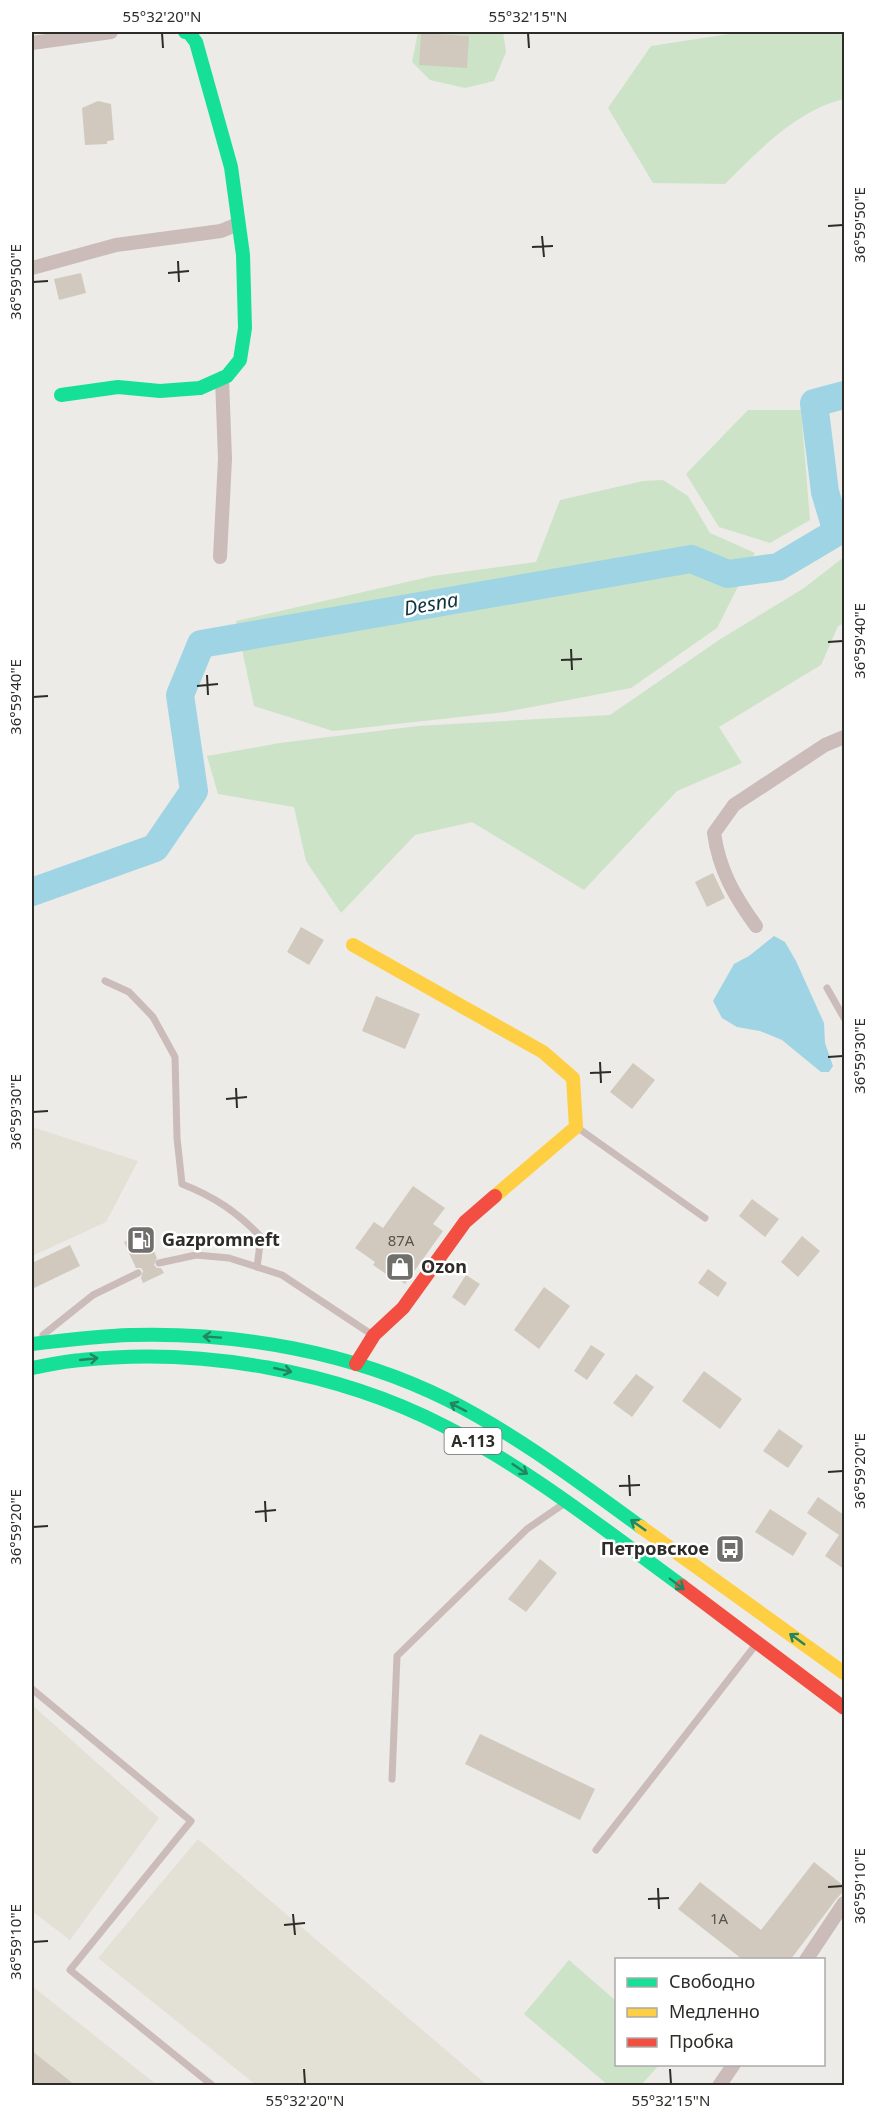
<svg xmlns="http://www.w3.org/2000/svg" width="876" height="2117" font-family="'Noto Sans',sans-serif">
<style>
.built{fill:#e3e0d6}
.green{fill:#cce3c7}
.water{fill:#9ed4e4}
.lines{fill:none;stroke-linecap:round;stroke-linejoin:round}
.river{stroke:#9ed4e4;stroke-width:28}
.building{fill:#d1c9bd}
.lane{stroke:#cbbbb9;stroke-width:7}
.street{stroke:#cbbbb9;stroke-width:14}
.fast{stroke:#16e098;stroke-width:14}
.slow{stroke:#ffcf43;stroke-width:14}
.jam{stroke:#f24e42;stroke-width:14}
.oneway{stroke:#228660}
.ticks{fill:none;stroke:#2d2c29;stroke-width:2}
.labels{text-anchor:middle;stroke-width:5;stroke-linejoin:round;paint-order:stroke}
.number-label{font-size:15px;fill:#56534e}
.shield{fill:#fff;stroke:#6c6b69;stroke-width:1.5}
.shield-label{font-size:16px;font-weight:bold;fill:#2d2c29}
.poi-label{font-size:18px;font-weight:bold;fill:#2d2c29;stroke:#fff;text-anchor:start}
.water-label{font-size:20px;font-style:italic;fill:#0f353f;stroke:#fff}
.neatline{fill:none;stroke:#2d2c29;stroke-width:2}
.ticks-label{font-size:15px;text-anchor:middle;fill:#2d2c29}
</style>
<rect width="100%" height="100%" fill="#ecebe7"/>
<!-- built -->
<g class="built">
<path d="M 32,1127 L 138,1161 L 106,1222 L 32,1256 Z"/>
<path d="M 32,1705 L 159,1818 L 70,1940 L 32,1911 Z"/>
<path d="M 198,1839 L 487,2085 L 256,2085 L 98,1958 Z"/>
<path d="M 32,1986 L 157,2085 L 32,2085 Z"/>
</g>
<!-- green -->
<g class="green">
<path d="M 418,32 L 503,32 L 506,52 L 494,81 L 465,88 L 430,80 L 412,62 Z"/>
<path d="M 742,32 L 844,32 L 844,99 C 797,110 758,151 725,184 L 653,183 L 608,108 L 651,46 Z"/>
<path d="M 748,410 L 801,410 L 810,520 L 770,543 L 719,527 L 686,474 Z"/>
<path d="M 663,480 L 688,496 L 710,533 L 755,553 L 717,628 L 631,688 L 505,712 L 333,731 L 254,706 L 236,621 L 433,576 L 536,562 L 560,500 L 643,481 Z"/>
<path d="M 844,557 L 844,623 L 838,626 L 821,665 L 719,727 L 742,763 L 677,791 L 584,890 L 472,822 L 415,835 L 341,913 L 306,861 L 294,807 L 218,794 L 207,756 L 280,743 L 418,726 L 610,715 L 719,640 L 804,588 Z"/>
<path d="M 569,1960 L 616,2001 L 616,2064 L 659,2065 L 641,2085 L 608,2085 L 524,2014 Z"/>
</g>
<!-- water -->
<path class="water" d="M 774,936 L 785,942 L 796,961 L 824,1023 L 825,1043 L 833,1066 L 829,1072 L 821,1072 L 782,1040 L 760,1031 L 737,1027 L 722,1018 L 713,1001 L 734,964 L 749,956 Z"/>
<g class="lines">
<!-- river -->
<path class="river" d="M 32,892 L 155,848 L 194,791 L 180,695 L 201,644 L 691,559 L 728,574 L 778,567 L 837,532 L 825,492 L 814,403 L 844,395"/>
</g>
<!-- building -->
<g class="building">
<path d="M 421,33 L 469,36 L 467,68 L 419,65 Z"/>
<path d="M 98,101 L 111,104 L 114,140 L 107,141 L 107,144 L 85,145 L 82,108 Z"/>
<path d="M 81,273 L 86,293 L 59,300 L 54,279 Z"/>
<path d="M 713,873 L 725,898 L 707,907 L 695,882 Z"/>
<path d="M 301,927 L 324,940 L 309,965 L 287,952 Z"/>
<path d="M 376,996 L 420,1014 L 405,1049 L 362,1031 Z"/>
<path d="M 633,1063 L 655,1080 L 632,1109 L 610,1092 Z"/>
<path d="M 413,1186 L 445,1208 L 433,1224 L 443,1231 L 405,1284 L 390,1273 L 389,1276 L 373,1265 L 375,1262 L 355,1248 L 374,1222 L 383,1228 Z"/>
<path d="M 752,1199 L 779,1219 L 765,1237 L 739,1216 Z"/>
<path d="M 145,1232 L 157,1258 L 154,1265 L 157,1268 L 161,1268 L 164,1273 L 143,1283 L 141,1278 L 143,1271 L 141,1268 L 136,1268 L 124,1242 Z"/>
<path d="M 802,1236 L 820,1251 L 798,1277 L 781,1262 Z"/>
<path d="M 70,1245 L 80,1266 L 32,1289 L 32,1263 Z"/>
<path d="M 708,1269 L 727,1283 L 718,1297 L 698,1283 Z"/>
<path d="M 466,1275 L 480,1284 L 465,1306 L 452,1297 Z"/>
<path d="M 544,1287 L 570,1306 L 539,1349 L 514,1330 Z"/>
<path d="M 591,1345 L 605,1354 L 587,1380 L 574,1371 Z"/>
<path d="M 704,1371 L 742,1399 L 720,1429 L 682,1401 Z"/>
<path d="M 636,1374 L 654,1387 L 632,1417 L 613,1403 Z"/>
<path d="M 779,1429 L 803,1446 L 788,1468 L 763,1451 Z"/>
<path d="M 818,1497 L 844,1515 L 844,1569 L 825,1556 L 839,1535 L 807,1513 Z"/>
<path d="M 770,1509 L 807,1533 L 793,1556 L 755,1532 Z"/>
<path d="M 540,1559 L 557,1573 L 526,1612 L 508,1599 Z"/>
<path d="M 480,1734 L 595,1789 L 580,1820 L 465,1764 Z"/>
<path d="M 814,1862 L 844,1886 L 844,1891 L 837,1898 L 791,1959 L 742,1959 L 678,1909 L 700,1882 L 761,1930 Z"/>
<path d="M 32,2051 L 75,2085 L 32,2085 Z"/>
</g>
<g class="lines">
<!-- lane -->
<g class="lane">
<path d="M 105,981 L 129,992 L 153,1017 L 175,1057 L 177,1138 L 182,1184 C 215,1197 237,1212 261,1237 L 257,1267"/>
<path d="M 827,988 L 844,1018"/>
<path d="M 578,1128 L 705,1218"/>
<path d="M 159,1263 L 196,1255 L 229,1258 L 282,1275 L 371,1334"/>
<path d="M 43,1335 L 93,1295 L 138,1273"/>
<path d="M 32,1689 L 191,1821 L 70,1970 L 213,2086"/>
<path d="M 392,1779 L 397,1656 L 527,1529 L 562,1505"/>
<path d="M 596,1850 L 754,1647"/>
</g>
<!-- street -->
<g class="street">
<path d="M 32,43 L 111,32"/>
<path d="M 32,268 L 116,245 L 221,231 L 238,224"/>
<path d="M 220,557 L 225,459 L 222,378"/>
<path d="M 756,926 C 735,897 719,870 714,833 L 734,805 L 825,745 L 844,737"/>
<path d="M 806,1960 L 844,1903"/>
<path d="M 719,2086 L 734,2064"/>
</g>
<!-- fast -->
<g class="fast">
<path d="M 61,395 L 118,387 L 160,391 L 200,388 L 227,376 L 240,360 L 245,328 L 243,255 L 231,167 L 196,42 L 189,33 L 185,32"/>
<path d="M 32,1344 C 65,1340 98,1336 131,1335 C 238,1332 352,1352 448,1400 C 517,1435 579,1482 641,1527"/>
<path d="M 32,1368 C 48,1365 65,1361 81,1360 C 201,1347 337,1371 444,1426 C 529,1469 605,1530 682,1586"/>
</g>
<!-- slow -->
<g class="slow">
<path d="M 353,945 L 543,1052 L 573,1078 L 576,1127 L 495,1196"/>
<path d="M 641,1527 L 844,1673"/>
</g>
<!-- jam -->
<g class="jam">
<path d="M 356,1364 L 374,1335 L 403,1308 L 465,1222 L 495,1196"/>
<path d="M 682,1586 L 844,1708"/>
</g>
</g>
<!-- one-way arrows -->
<defs><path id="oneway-shaft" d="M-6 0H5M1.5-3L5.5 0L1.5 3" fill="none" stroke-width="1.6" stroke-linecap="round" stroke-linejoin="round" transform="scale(1.5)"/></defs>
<g class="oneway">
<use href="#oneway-shaft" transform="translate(212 1337) rotate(-176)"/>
<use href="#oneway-shaft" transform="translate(89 1359) rotate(-6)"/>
<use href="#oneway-shaft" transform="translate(283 1370) rotate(13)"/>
<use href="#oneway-shaft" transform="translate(458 1407) rotate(-153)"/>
<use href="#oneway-shaft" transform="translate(520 1469) rotate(34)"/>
<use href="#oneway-shaft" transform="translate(638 1525) rotate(-145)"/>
<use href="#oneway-shaft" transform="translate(677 1584) rotate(37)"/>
<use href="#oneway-shaft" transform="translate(797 1639) rotate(-144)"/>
</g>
<!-- ticks -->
<path class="ticks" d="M 162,33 L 163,48M 528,33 L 529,48M 828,226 L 843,225M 542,236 L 544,257M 532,247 L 553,246M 178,261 L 179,282M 168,273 L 189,271M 33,282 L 48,281M 828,642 L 843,641M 571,649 L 572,670M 561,660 L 582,659M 207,675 L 208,695M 197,686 L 218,684M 33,697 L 48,696M 828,1057 L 843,1056M 600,1062 L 601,1083M 590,1073 L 611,1072M 236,1088 L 237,1108M 226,1099 L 247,1097M 33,1112 L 48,1111M 828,1472 L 843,1471M 629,1475 L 630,1496M 619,1486 L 640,1485M 265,1501 L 266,1522M 255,1512 L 276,1510M 33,1527 L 48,1526M 828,1887 L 843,1886M 658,1888 L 659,1909M 648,1899 L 669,1898M 293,1914 L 295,1935M 284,1925 L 305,1923M 33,1942 L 48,1941M 304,2069 L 305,2084M 670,2069 L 671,2084"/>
<!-- icons -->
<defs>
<g id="fuel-square" transform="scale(1.5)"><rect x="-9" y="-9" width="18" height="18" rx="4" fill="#706f6c" stroke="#fff"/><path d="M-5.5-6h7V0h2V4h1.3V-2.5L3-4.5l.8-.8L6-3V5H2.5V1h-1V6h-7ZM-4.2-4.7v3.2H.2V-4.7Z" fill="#fff"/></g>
<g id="shop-square" transform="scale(1.5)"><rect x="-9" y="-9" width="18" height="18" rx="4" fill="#706f6c" stroke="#fff"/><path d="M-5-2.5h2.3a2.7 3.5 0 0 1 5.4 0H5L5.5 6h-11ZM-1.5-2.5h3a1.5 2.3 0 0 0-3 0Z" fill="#fff"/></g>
<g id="bus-square" transform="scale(1.5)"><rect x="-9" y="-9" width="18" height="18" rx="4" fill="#706f6c" stroke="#fff"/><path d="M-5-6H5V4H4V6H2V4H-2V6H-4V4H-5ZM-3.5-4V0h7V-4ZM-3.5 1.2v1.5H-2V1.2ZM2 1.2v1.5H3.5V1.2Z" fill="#fff"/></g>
</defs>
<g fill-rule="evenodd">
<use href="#fuel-square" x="141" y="1240"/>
<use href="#shop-square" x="400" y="1267"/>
<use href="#bus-square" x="730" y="1549"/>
</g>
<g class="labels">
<!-- number labels -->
<g class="number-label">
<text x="401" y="1246">87А</text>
<text x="719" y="1924">1А</text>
</g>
<!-- shield labels -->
<rect class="shield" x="444.5" y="1428" width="57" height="26" rx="4.5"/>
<g class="shield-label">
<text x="473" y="1447">А-113</text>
</g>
<!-- poi labels -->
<g class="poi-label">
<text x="162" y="1246">Gazpromneft</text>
<text x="421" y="1273">Ozon</text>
<text x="709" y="1555" text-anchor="end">Петровское</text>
</g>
<!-- water labels -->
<g class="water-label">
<text transform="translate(431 604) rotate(-10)" y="7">Desna</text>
</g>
</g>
<!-- border -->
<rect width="876" height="2117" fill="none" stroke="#ffffff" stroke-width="66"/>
<!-- legend -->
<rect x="615" y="1958" width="210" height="108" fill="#ffffff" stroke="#ababa9" stroke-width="1.5"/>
<rect x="627" y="1978" width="30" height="9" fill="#16e098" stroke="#ababa9" stroke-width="1.5"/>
<text x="669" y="1988" font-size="18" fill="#2d2c29">Свободно</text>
<rect x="627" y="2008" width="30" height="9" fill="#ffcf43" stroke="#ababa9" stroke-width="1.5"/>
<text x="669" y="2018" font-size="18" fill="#2d2c29">Медленно</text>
<rect x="627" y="2038" width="30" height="9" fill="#f24e42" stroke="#ababa9" stroke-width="1.5"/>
<text x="669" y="2048" font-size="18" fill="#2d2c29">Пробка</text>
<rect x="33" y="33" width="810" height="2051" class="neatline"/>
<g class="ticks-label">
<text x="162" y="22">55°32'20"N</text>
<text x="528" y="22">55°32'15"N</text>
<text transform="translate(860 225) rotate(-90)" y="5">36°59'50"E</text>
<text transform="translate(16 282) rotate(-90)" y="5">36°59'50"E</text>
<text transform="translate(860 641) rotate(-90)" y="5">36°59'40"E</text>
<text transform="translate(16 697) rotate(-90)" y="5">36°59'40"E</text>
<text transform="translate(860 1056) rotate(-90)" y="5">36°59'30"E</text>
<text transform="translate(16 1112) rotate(-90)" y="5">36°59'30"E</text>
<text transform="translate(860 1471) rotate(-90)" y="5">36°59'20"E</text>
<text transform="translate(16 1527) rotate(-90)" y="5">36°59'20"E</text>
<text transform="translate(860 1886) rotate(-90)" y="5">36°59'10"E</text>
<text transform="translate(16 1942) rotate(-90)" y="5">36°59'10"E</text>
<text x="305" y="2106">55°32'20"N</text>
<text x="671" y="2106">55°32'15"N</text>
</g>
</svg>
